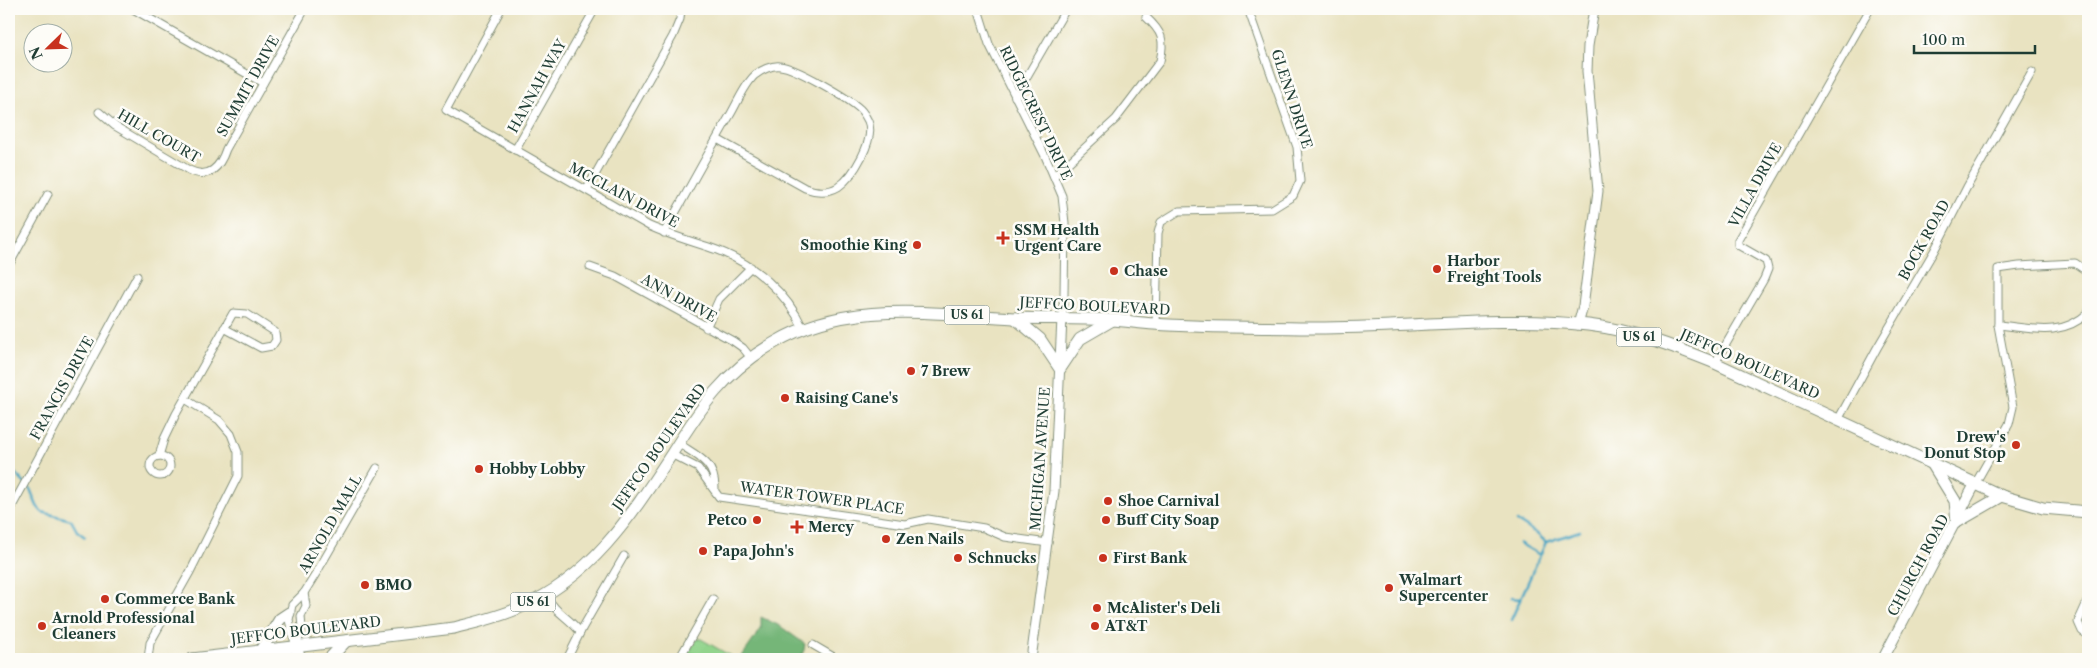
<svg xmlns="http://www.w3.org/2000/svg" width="2097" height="668" font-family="'Libre Caslon Text',serif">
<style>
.green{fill:#92d48c;stroke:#588860}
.forest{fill:#75b678;stroke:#4a7a56}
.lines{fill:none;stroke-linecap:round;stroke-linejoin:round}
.stream{stroke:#46a6c5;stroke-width:2.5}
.minor-casing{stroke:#84907a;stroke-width:9}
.tertiary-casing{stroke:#84907a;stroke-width:11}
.secondary-casing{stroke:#84907a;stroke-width:12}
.primary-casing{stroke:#84907a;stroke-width:13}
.minor{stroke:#fff;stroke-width:7}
.tertiary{stroke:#fff;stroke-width:9}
.secondary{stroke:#fff;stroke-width:10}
.primary{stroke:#fff;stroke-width:11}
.poi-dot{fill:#c8321e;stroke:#fdfcf7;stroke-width:2}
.labels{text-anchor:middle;stroke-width:5;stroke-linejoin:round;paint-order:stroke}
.shield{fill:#fdfcf7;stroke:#62766e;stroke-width:1}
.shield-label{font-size:12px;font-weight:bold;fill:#1f3d34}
.street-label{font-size:14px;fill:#1f3d34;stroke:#fdfcf7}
.poi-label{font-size:14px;font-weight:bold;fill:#1f3d34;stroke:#fdfcf7;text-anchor:start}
</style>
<rect width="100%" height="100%" fill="#fdfcf7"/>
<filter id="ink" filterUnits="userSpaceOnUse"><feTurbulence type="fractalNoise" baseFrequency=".02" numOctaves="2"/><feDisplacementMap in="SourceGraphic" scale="10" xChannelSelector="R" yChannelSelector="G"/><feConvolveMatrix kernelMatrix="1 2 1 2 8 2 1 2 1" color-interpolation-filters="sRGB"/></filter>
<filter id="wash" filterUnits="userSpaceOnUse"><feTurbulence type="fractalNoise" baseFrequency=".0096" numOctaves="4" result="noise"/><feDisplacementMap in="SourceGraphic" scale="20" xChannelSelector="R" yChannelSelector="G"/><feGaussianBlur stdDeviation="1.12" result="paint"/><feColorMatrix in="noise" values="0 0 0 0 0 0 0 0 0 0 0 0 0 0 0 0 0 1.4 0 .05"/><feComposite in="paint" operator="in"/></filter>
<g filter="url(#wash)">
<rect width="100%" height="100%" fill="#e9e3c1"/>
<!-- green -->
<path class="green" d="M 697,639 L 701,639 L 736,659 L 706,659 L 700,655 L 688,653 Z"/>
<!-- forest -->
<path class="forest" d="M 761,617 L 780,626 L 805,644 L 804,650 L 800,659 L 740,659 L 761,629 Z"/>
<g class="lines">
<!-- stream -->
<g class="stream">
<path d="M 9,467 L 30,489 L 37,506 L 42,512 L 71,520 L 77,531 L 85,537"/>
<path d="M 1517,521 L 1536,533 L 1546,542"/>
<path d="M 1519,543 L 1540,555"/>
<path d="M 1510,598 L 1520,599"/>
<path d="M 1511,620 L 1546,542 L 1580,531"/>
</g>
</g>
</g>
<g filter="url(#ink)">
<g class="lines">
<!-- minor casing -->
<g class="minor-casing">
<g id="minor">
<path d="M 133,9 L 263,83"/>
<path d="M 501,9 L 446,110 L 649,226 C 672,236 694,242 717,250 C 754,264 787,293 803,328"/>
<path d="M 978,9 L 989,44 L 1045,156 L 1062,196 L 1065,223 L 1064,295 L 1062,318"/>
<path d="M 1015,97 L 1066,9"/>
<path d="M 99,112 L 115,126 L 189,170 C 209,180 220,167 226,149 L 305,9"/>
<path d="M 2088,113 L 2086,118 L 2088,126"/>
<path d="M 515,150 L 595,9"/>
<path d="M 1054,176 L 1116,119 L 1160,61 C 1165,39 1162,32 1146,17"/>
<path d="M 587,189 L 673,36 L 680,19 L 681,9"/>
<path d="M 664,233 C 686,194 707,155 729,117 C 737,104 744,85 755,75 C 761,70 772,65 780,66 C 795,67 848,98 860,109 C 863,112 866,117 868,121 C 876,139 853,177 838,187 C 828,193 816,192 805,188 L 717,139"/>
<path d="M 9,265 L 48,194"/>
<path d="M 590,267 L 615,276 L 733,341 L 743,348 L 751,358"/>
<path d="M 1156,325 L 1158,233 L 1161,222 L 1179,211 L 1272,209 L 1293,196 L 1300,181 L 1297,147 L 1248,9"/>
<path d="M 1998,325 C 2031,328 2061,338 2088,313"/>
<path d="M 706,328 L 719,299 L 751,267"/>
<path d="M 1715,363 L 1764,279 L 1768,269 L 1766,261 L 1738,245 L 1738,240 L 1870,9"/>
<path d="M 1838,420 L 1877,348 L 1934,251 L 1967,187 L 2032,72"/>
<path d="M 678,443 C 697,456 715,462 715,488"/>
<path d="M 671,454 L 698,468 L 719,497 L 905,524 L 928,519 L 984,528 L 1005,537 L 1048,543"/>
<circle cx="160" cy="466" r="10"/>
<path d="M 159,456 L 164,439 L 176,414 L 233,313 L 247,314 L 275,332 L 276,340 L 272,346 L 261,348 L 224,328"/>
<path d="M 1975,484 L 2009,424 L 2013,407 L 1998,325 L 1998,269 L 2019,266 L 2075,263 L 2088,272"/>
<path d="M 9,512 L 137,276"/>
<path d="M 546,595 C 556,614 568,616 580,632"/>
<path d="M 2088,600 L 2078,622 L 2082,631 L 2088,635"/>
<path d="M 813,645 L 837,659"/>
<path d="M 296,647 L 289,620 L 292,605 L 304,593 L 317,572 L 377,468"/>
<path d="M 296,647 L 302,628 L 301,616 L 306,606 L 304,593"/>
<path d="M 148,659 L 150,643 L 190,572 L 238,476 L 238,452 L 231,434 L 219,420 L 185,399"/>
<path d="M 567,659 L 583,627 L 624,556"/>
<path d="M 679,659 L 713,599"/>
</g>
</g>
<!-- tertiary casing -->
<g class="tertiary-casing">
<g id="tertiary">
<path d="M 1578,325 L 1583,306 L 1598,191 L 1587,71 L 1588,46 L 1594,9"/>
<path d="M 1031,659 L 1054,491 L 1062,318"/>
</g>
</g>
<!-- secondary casing -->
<g class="secondary-casing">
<path id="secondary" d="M 1883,659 L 1975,484"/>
</g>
<!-- primary casing -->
<g class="primary-casing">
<g id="primary">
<path d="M 1015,318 L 1040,339 L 1060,369 L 1080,339 L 1111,321"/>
<path d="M 1933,465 L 1955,501 L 1957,522"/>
<path d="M 1957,522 L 2002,496"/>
<path d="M 296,647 L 300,659"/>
<path d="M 192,659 L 454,628 C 477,622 500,617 521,607 C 591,578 631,516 671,455 C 701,407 724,372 774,343 C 848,299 932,314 1014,318 C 1046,319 1079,318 1112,320 C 1126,321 1140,323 1154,324 C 1205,328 1257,327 1308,328 C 1401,329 1494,315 1588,325 C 1632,330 1675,347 1715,363 L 2002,496 L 2043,508 L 2088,512"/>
<path d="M 272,659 L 261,650 L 280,619 L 289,613"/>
<path d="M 329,659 L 346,641"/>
</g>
</g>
<!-- minor -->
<use href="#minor" class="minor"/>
<!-- tertiary -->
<use href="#tertiary" class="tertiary"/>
<!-- secondary -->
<use href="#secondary" class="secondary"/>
<!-- primary -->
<use href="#primary" class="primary"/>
</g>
</g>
<!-- markers -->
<g class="poi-dot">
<path d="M1000.5 230.5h5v5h5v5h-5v5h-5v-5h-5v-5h5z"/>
<circle cx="917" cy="245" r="5"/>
<circle cx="1437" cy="269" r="5"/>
<circle cx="1114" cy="271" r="5"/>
<circle cx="911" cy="371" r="5"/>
<circle cx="785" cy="398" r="5"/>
<circle cx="2016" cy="445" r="5"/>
<circle cx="479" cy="469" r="5"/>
<circle cx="1108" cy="501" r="5"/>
<circle cx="757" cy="520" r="5"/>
<circle cx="1106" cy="520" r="5"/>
<path d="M794.5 519.5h5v5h5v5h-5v5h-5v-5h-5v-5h5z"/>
<circle cx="886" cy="539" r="5"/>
<circle cx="703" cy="551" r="5"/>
<circle cx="958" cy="558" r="5"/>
<circle cx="1103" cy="558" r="5"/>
<circle cx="365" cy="585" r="5"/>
<circle cx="1389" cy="588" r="5"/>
<circle cx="105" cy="599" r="5"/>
<circle cx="1097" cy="608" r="5"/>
<circle cx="42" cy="626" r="5"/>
<circle cx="1095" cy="626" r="5"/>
</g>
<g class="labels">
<!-- shield labels -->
<g class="shield">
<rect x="944.5" y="305.5" width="45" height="19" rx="4"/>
<rect x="1616.5" y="327.5" width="45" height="19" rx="4"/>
<rect x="510.5" y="592.5" width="45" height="19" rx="4"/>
</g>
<g class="shield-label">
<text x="967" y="319">US 61</text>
<text x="1639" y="341">US 61</text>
<text x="533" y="606">US 61</text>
</g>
<!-- street labels -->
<g class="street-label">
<text transform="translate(248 86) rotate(-61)" y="5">SUMMIT DRIVE</text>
<text transform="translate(537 86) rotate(-61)" y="5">HANNAH WAY</text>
<text transform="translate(1292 99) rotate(72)" y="5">GLENN DRIVE</text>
<text transform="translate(1036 113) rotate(64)" y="5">RIDGECREST DRIVE</text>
<text transform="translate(159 136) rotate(30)" y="5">HILL COURT</text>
<text transform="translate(1755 185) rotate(-61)" y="5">VILLA DRIVE</text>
<text transform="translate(624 195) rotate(28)" y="5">MCCLAIN DRIVE</text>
<text transform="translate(1924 240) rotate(-61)" y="5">BOCK ROAD</text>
<text transform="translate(679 298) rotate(29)" y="5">ANN DRIVE</text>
<text transform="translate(1095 306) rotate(3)" y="5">JEFFCO BOULEVARD</text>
<text transform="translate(1750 364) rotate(24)" y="5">JEFFCO BOULEVARD</text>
<text transform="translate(62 388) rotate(-61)" y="5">FRANCIS DRIVE</text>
<text transform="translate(659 447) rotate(-55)" y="5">JEFFCO BOULEVARD</text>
<text transform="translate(1040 459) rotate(-86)" y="5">MICHIGAN AVENUE</text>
<text transform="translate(822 498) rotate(8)" y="5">WATER TOWER PLACE</text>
<text transform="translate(330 524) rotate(-60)" y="5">ARNOLD MALL</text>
<text transform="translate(1918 565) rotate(-62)" y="5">CHURCH ROAD</text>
<text transform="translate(306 630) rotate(-7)" y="5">JEFFCO BOULEVARD</text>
</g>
<!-- poi labels -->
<g class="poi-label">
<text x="1014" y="235">SSM Health<tspan x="1014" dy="16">Urgent Care</tspan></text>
<text x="907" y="250" text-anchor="end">Smoothie King</text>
<text x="1447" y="266">Harbor<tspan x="1447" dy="16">Freight Tools</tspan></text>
<text x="1124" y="276">Chase</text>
<text x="921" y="376">7 Brew</text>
<text x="795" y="403">Raising Cane's</text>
<text x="2006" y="442" text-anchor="end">Drew's<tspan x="2006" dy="16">Donut Stop</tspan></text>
<text x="489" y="474">Hobby Lobby</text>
<text x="1118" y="506">Shoe Carnival</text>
<text x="747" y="525" text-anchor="end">Petco</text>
<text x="1116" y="525">Buff City Soap</text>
<text x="808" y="532">Mercy</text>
<text x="896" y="544">Zen Nails</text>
<text x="713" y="556">Papa John's</text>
<text x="968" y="563">Schnucks</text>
<text x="1113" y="563">First Bank</text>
<text x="1399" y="585">Walmart<tspan x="1399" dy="16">Supercenter</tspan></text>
<text x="375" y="590">BMO</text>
<text x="115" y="604">Commerce Bank</text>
<text x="1107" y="613">McAlister's Deli</text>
<text x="52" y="623">Arnold Professional<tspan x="52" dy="16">Cleaners</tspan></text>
<text x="1105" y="631">AT&amp;T</text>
</g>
</g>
<!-- margin -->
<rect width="2097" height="668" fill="none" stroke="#fdfcf7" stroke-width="30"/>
<!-- north arrow -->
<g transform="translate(48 48) rotate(247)"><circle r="24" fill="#fdfcf7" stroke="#a4b0a9"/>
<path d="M0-4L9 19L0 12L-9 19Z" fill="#c8321e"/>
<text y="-8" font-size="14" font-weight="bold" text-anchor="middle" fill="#1f3d34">N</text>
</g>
<!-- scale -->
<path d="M1914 45v8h121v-8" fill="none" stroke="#1f3d34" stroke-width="2.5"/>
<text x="1922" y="45" font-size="15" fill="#1f3d34" stroke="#fdfcf7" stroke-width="4" paint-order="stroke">100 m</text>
</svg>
